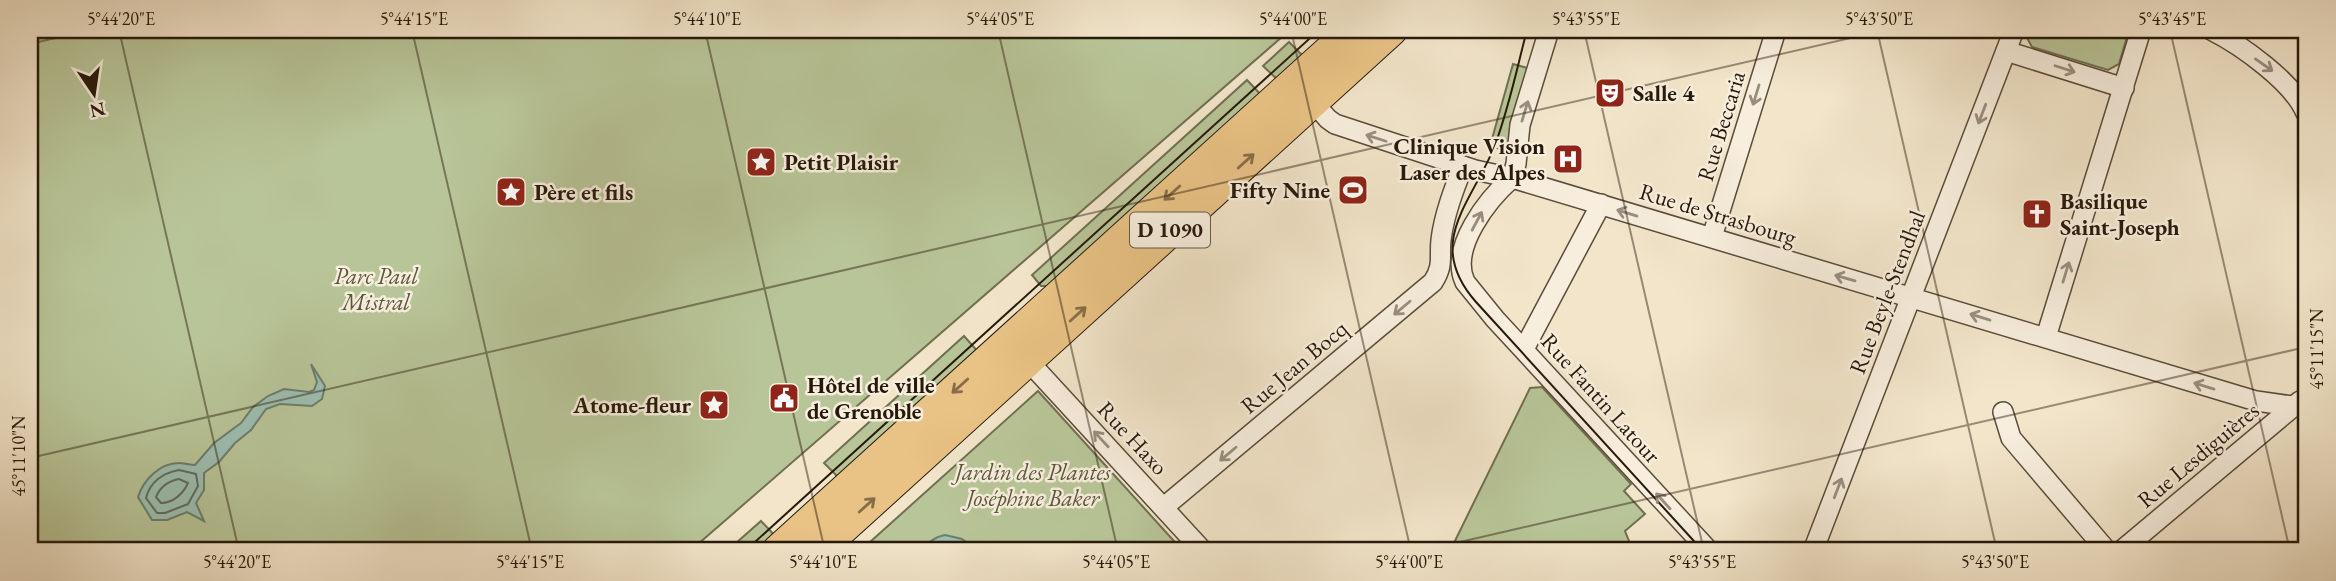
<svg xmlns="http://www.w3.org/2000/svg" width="2336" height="581" font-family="'EB Garamond',serif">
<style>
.green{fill:#b8c598;stroke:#706f51;stroke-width:2}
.water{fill:#9cc0b1;stroke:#6d7d6e;stroke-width:2}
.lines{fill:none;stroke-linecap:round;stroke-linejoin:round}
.shore{stroke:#626c5e;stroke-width:2}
.minor-casing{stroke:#5a4c3a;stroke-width:22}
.primary-casing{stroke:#27190a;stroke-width:34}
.minor{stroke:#f7eedd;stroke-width:19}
.primary{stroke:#e9c285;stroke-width:32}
.tram{stroke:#27190a;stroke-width:2}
.oneway{stroke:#998e7e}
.oneway2{stroke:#886e48}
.ticks{fill:none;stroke:#27190a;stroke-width:2;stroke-opacity:0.45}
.labels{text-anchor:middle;stroke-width:5;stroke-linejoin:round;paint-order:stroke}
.shield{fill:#f7eedd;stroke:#655949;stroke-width:2}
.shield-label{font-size:21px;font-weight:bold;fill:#27190a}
.poi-label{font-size:23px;font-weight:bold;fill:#27190a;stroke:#f7eedd;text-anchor:start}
.street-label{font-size:23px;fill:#27190a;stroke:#f7eedd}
.park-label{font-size:23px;font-style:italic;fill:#5a553c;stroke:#f7eedd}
.neatline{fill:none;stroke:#27190a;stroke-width:2.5}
.ticks-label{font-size:18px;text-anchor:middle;fill:#27190a}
</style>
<rect width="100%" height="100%" fill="#f2e5ca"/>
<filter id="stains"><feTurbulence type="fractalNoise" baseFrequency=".00286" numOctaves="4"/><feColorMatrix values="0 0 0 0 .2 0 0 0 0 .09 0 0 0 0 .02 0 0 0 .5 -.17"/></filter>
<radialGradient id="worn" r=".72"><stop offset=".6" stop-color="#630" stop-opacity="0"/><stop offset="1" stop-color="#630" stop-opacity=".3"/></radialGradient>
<!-- green -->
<g class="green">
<path d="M 30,30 L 1290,30 L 690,551 L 30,551 Z"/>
<path d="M 2030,30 L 2129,30 L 2119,64 L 2108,70 L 2032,47 L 2027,38 Z"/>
<path d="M 1289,42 L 1305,58 L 1279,81 L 1263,66 Z"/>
<path d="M 1513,64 L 1531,69 L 1511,152 L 1490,146 Z"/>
<path d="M 1247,80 L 1264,98 L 1048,286 L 1041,286 L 1032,275 Z"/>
<path d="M 964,336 L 980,354 L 842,481 L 824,463 Z"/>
<path d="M 1542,387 L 1631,484 L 1624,491 L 1645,514 L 1625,531 L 1633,551 L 1450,551 L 1530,388 Z"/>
<path d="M 1038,391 L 1183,551 L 860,551 Z"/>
<path d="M 761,521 L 778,539 L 764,551 L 727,551 Z"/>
</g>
<!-- water -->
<g class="water">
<path d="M 311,364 L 325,386 L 322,399 L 312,406 L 280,404 L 266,409 L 251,430 L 235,443 L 219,462 L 204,473 L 204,490 L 196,503 L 204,521 L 187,512 L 167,520 L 152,520 L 138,497 C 143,481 159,463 179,463 C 184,463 190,465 195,465 L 214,443 L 241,423 L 253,407 L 268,396 L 284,389 L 309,392 L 314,390 L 317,382 Z"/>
<path d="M 945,535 L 962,539 L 977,551 L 958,551 L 954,547 L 943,546 L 939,551 L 925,551 C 927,541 936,537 945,535 Z"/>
</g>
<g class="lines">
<!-- shore -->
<g class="shore">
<path d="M 179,470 L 196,474 L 198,486 L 188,504 L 165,513 L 157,513 L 146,498 C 150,482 163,473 179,470 Z"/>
<path d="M 179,479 L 188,483 C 183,494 173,503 161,503 L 156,497 C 160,487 169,481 179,479 Z"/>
</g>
<!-- minor casing -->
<g class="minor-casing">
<g id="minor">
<path d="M 2211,30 C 2241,45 2293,82 2306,113"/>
<path d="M 2006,51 L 2124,88"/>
<path d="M 1305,93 L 1328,119 L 1335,124 L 1475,170 L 1512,178 L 2256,401 L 2306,408"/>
<path d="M 1512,178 C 1488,199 1449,248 1465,282 L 1495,319 L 1709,551"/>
<path d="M 1512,178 L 1516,164 L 1520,125 L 1549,30"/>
<path d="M 1712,237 L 1776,30"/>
<path d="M 2046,337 L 2141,30"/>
<path d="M 1524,349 L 1601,204"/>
<path d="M 1020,352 L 1203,551"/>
<path d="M 2003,412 L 2011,438 L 2107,551"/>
<path d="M 1164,507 L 1433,282 C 1444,265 1439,258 1441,240 C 1444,215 1454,189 1463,166"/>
<path d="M 1813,551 L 2014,30"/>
<path d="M 2121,551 L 2300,401"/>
</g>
</g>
<!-- primary casing -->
<g class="primary-casing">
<g id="primary">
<path d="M 778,551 L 1353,30"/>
<path d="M 817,551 L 1391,30"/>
</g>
</g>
<!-- minor -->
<use href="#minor" class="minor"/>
<!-- primary -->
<use href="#primary" class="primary"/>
<!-- tram -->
<g class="tram">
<path d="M 1527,30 C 1517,68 1509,108 1495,145 C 1473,202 1423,242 1476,302 L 1703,551"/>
<path d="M 745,551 L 1319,30"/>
</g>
</g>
<!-- one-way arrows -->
<defs><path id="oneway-shaft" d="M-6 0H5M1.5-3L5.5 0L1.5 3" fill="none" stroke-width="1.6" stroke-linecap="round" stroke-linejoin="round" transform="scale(1.75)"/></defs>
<g class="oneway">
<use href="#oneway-shaft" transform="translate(2264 65) rotate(35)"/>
<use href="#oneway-shaft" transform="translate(2065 69) rotate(18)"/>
<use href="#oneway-shaft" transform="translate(1756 95) rotate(107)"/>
<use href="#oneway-shaft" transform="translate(1525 111) rotate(-73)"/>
<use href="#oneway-shaft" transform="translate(1982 114) rotate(111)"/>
<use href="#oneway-shaft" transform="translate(1376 138) rotate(-162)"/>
<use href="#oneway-shaft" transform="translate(1627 213) rotate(-163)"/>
<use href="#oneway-shaft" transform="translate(1477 221) rotate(-62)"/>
<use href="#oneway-shaft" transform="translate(2066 272) rotate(-73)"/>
<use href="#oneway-shaft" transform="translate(1845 278) rotate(-164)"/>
<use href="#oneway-shaft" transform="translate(1402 308) rotate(140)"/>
<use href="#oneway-shaft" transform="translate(1980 317) rotate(-163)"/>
<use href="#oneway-shaft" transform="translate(2204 386) rotate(-163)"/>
<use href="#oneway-shaft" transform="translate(1101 439) rotate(-133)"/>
<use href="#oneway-shaft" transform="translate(1228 454) rotate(140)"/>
<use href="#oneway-shaft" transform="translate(1838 488) rotate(-69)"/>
<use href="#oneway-shaft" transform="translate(1663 501) rotate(-132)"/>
</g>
<g class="oneway2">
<use href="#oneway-shaft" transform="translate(1246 161) rotate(-42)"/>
<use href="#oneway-shaft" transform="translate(1172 193) rotate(138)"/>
<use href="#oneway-shaft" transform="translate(1078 314) rotate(-42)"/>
<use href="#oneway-shaft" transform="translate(960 386) rotate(138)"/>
<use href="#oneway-shaft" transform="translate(867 505) rotate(-42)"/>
</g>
<!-- ticks -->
<path class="ticks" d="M 119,30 L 239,551M 412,30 L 532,551M 705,30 L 825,551M 998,30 L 1118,551M 1291,30 L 1411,551M 1584,30 L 1704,551M 1877,30 L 1997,551M 2170,30 L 2290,551M 30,44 L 89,30M 30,458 L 1885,30M 1421,551 L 2306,347"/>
<!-- icons -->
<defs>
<g id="theatre-square" transform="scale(1.575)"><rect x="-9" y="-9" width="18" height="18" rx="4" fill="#8f2418" stroke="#f7eedd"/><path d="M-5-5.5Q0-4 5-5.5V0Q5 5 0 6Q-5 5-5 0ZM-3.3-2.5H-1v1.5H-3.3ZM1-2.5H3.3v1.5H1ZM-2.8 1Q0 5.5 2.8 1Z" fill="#fff"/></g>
<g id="hospital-square" transform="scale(1.575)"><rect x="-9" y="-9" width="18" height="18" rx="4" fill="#8f2418" stroke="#f7eedd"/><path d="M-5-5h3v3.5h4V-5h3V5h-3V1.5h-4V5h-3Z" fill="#fff"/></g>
<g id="sight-square" transform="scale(1.575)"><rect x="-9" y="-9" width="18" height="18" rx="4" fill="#8f2418" stroke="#f7eedd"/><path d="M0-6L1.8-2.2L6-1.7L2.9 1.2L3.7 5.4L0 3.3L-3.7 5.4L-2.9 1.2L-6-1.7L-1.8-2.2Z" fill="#fff"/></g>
<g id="stadium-square" transform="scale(1.575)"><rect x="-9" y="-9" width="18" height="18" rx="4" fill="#8f2418" stroke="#f7eedd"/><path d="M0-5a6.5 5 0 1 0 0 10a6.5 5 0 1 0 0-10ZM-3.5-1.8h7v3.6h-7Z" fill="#fff"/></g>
<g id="church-square" transform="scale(1.575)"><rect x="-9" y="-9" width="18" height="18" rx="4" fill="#8f2418" stroke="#f7eedd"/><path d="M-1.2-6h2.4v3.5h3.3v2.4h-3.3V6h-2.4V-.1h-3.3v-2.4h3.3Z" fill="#fff"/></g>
<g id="civic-square" transform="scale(1.575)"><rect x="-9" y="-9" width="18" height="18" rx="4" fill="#8f2418" stroke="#f7eedd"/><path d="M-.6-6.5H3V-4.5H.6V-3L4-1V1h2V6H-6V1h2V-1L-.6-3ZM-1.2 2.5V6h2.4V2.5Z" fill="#fff"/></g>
</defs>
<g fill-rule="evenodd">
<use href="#theatre-square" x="1610" y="93"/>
<use href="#hospital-square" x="1568" y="159"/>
<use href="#sight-square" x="761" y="162"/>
<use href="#stadium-square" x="1353" y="190"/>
<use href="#sight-square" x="511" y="192"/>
<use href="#church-square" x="2037" y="214"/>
<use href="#civic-square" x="784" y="398"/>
<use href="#sight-square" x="714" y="405"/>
</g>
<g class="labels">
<!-- shield labels -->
<rect class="shield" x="1130" y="212.5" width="80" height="35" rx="5"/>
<g class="shield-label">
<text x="1170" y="237">D 1090</text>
</g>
<!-- poi labels -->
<g class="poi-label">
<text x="1633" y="101">Salle 4</text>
<text x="1545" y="154" text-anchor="end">Clinique Vision<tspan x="1545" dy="26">Laser des Alpes</tspan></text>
<text x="784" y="170">Petit Plaisir</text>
<text x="1330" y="198" text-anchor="end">Fifty Nine</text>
<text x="534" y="200">Père et fils</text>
<text x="2060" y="209">Basilique<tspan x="2060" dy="26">Saint-Joseph</tspan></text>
<text x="807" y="393">Hôtel de ville<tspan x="807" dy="26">de Grenoble</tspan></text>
<text x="691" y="413" text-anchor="end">Atome-fleur</text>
</g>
<!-- street labels -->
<g class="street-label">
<text transform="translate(1721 126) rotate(-73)" y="8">Rue Beccaria</text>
<text transform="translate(1718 214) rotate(17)" y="8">Rue de Strasbourg</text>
<text transform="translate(1887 292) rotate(-69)" y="8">Rue Beyle-Stendhal</text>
<text transform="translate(1294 367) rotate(-40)" y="8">Rue Jean Bocq</text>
<text transform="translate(1601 398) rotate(48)" y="8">Rue Fantin Latour</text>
<text transform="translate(1133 438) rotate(47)" y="8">Rue Haxo</text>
<text transform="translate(2198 455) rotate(-40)" y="8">Rue Lesdiguières</text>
</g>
<!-- park labels -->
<g class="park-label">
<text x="376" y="284">Parc Paul<tspan x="376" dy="26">Mistral</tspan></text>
<text x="1033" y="480">Jardin des Plantes<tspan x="1033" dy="26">Joséphine Baker</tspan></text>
</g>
</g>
<!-- margin -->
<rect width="2336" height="581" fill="none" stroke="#f2e5ca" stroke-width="77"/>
<!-- north arrow -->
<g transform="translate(94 94) rotate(167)" stroke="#f7eedd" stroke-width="5" paint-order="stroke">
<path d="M0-5L12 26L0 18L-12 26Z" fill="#27190a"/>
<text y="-10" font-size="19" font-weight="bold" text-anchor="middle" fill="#27190a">N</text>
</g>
<rect x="38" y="38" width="2260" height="504" class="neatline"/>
<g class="ticks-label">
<text x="121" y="25">5°44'20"E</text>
<text x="414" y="25">5°44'15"E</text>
<text x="707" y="25">5°44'10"E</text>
<text x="1000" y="25">5°44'05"E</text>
<text x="1293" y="25">5°44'00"E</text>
<text x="1586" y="25">5°43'55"E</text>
<text x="1879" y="25">5°43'50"E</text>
<text x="2172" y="25">5°43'45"E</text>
<text transform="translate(2317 349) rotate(-90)" y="6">45°11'15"N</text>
<text transform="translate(19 456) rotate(-90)" y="6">45°11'10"N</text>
<text x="237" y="568">5°44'20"E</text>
<text x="530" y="568">5°44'15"E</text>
<text x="823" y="568">5°44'10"E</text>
<text x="1116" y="568">5°44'05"E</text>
<text x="1409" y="568">5°44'00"E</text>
<text x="1702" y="568">5°43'55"E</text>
<text x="1995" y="568">5°43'50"E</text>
</g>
<rect width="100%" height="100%" filter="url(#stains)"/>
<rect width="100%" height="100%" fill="url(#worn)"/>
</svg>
